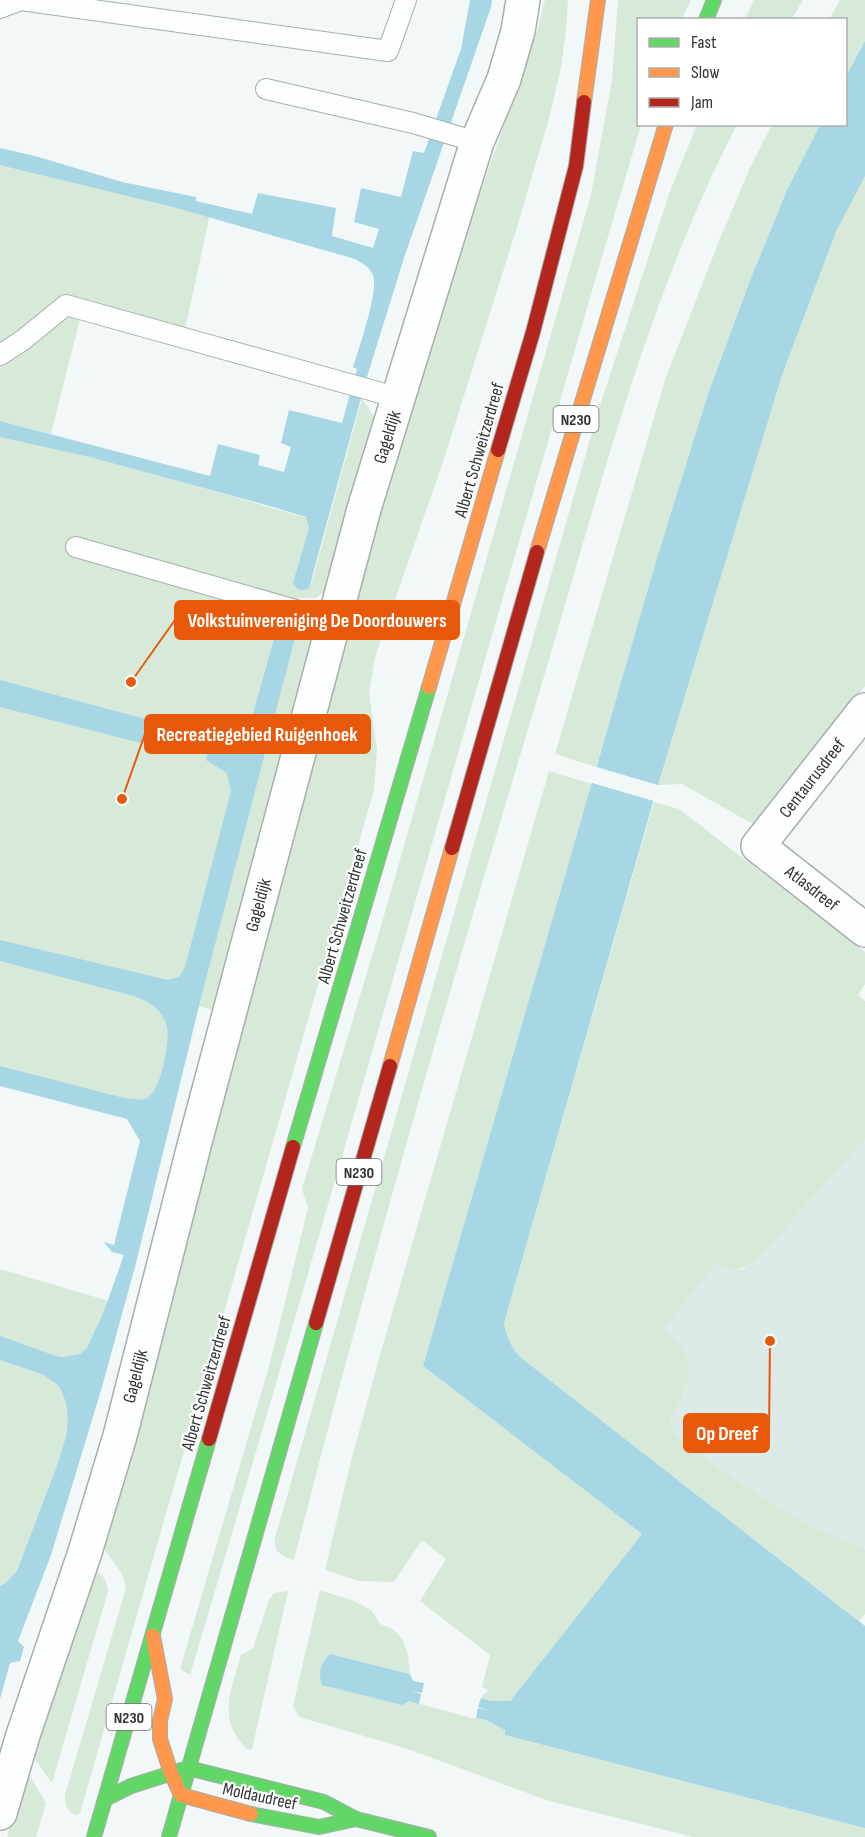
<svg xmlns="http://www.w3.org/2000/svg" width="865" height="1837" font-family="'Sofia Sans Condensed',sans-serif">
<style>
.built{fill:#dceae8}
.green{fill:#d7e9d9}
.water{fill:#a7d6e5}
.pier{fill:#f1f8f7}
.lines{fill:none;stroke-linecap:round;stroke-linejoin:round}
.lane-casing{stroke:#a8aead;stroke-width:22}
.street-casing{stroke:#a8aead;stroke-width:36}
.fast-casing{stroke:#a8aead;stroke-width:16}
.slow-casing{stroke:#a8aead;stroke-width:16}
.jam-casing{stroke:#a8aead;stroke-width:16}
.lane{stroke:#fdfefe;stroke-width:20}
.street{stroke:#fdfefe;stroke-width:33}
.fast{stroke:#63d668;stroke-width:14}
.slow{stroke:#ff974d;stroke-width:14}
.jam{stroke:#b3261e;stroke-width:14}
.labels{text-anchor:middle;stroke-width:4.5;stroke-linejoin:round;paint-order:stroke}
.shield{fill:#fff;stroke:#6e7271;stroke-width:1.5}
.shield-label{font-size:16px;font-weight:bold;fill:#303534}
.street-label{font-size:18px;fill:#303534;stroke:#fff}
.leader{fill:none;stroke:#e8590c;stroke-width:2}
.callout-dot{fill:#e8590c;stroke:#fff;stroke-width:2}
.callout{fill:#e8590c;stroke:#e8590c;stroke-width:2}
.callout-label{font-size:20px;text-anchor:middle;font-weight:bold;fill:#fff}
</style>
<rect width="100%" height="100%" fill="#f1f8f7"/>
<!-- built -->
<path class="built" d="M 865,1139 L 865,1550 L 851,1542 L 818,1530 L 762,1497 L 692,1450 L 673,1432 L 670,1421 L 687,1387 L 664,1329 L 716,1264 L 741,1270 L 757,1260 Z"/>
<!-- green -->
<g class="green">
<path d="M 545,0 L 568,0 L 566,31 L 561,67 L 550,115 L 518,224 L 443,462 L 375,657 L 369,693 L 377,750 L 374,790 L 80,1813 L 75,1815 C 67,1811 64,1804 65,1795 L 126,1588 C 124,1570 111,1561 103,1547 L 356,589 L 452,273 L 537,31 Z"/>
<path d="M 618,0 L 691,0 L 682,19 L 638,20 L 638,124 L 641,125 C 488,640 344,1159 190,1675 L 180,1669 L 270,1363 L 308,1208 L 302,1189 L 381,926 L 591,195 L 612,80 Z"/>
<path d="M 754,0 L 803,0 L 792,19 L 745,19 Z"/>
<path d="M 840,0 L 865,0 L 865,41 L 846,76 L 846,20 L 829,20 Z"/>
<path d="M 697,125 L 737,125 C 648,296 600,489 545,673 C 456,967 370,1262 294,1560 C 282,1555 273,1553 275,1538 L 597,415 L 670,191 Z"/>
<path d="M 772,125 L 820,125 L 787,190 L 749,283 L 708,394 L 596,767 L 555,754 L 666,377 L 719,241 L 750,168 Z"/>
<path d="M 0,156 L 211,209 L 185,330 L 83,307 L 51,434 L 0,421 Z"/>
<path d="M 865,176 L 865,686 L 758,827 L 682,784 L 658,785 L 781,378 L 836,232 Z"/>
<path d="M 362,398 L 378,423 L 327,590 L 316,598 L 300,598 L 294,620 L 308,630 L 314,642 L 215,1011 L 199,1006 L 296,630 L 156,1116 L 0,1077 L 0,430 L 321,522 L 311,585 Z"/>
<path d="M 549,771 L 592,784 L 423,1366 L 642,1534 L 512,1699 L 513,1701 L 491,1701 L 481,1698 L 488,1690 L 482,1687 L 490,1655 L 420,1601 L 446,1559 L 422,1540 L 394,1582 L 359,1581 L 325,1570 L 351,1461 L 380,1355 Z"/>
<path d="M 654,802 L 679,809 L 865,952 L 865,984 L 858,995 L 865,1001 L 865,1139 L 757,1260 C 739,1271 736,1272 716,1264 L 664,1329 C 670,1336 680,1345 685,1354 C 697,1376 680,1401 670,1421 L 673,1432 L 692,1450 L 762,1497 L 818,1530 L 851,1542 L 865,1550 L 865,1614 L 859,1621 L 520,1357 C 510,1346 507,1337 504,1323 Z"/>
<path d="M 0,1269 L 109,1301 C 103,1313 95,1338 87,1348 C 70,1370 21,1344 0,1336 Z"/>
<path d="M 0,1347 L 89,1377 L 49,1516 L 0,1613 Z"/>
<path d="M 95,1571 C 104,1575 107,1582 108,1591 L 52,1783 L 32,1755 Z"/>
<path d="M 320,1590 L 354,1601 L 371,1610 L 380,1624 L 394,1630 L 402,1639 L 408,1655 L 410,1674 L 330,1654 L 409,1701 L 475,1719 L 476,1718 L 486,1720 L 506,1730 L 505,1735 L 865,1828 L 865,1837 L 693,1837 L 549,1801 L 405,1748 L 299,1717 L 293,1706 Z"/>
<path d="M 288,1591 L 252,1749 L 248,1750 C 216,1721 231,1690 241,1655 L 253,1648 L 269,1600 L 274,1593 Z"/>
<path d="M 25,1773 L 30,1776 L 46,1803 L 36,1837 L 7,1837 Z"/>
</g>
<!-- water -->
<g class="water">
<path d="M 470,0 L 492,0 L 491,7 L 404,258 L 366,380 L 309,588 C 301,592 297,590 293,583 L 309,528 L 306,517 L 273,507 L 90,457 L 0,437 L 0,421 L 210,476 L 218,444 L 260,455 L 258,465 L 284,472 L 291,447 L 281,443 L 289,410 L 342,423 L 357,369 L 353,367 C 359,348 379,291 373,275 C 370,267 362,263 355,259 L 173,207 L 0,165 L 0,148 L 35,156 L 122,182 L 196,197 L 196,201 L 252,214 L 258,193 L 336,208 L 332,236 L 373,248 L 379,229 L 354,222 L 361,188 L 401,197 L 413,151 L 424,153 L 461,49 Z"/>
<path d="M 865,41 L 865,176 L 836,232 L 781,378 L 658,785 L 504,1323 C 507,1337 510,1346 520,1357 L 865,1626 L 865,1828 L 505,1735 L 505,1730 L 486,1720 L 476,1718 L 478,1708 L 489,1711 L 478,1707 L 481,1698 L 491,1701 L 513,1701 L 511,1700 L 642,1534 L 423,1366 L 655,565 L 708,394 L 749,283 L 787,190 L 820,125 L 846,124 L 846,76 Z"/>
<path d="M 286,625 L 293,626 L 296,634 L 199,1006 L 136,1263 L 102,1387 L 51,1555 L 18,1641 L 24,1647 L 20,1661 L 10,1663 L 0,1699 L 0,1586 L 6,1583 L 17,1571 L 58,1463 L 66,1437 L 68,1420 L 66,1402 L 59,1386 L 44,1375 L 0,1360 L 0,1336 L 56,1356 L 63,1357 L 80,1354 L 87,1348 L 104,1311 L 124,1255 L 112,1252 L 104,1242 L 114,1245 L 140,1141 L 127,1119 L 0,1086 L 0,1066 L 124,1098 L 143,1100 C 147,1098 151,1096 154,1091 C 162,1079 170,1041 167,1027 C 163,1010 149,1001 134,996 L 0,961 L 0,940 L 168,980 L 179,977 L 185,967 L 231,791 L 227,773 L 206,760 L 208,750 L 215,736 L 237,738 L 247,735 L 276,632 L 279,628 Z"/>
<path d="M 0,680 L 160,723 L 156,744 L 153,746 L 0,707 Z"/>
<path d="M 330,1654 L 410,1674 L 413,1681 L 424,1683 L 422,1693 L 411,1691 L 421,1694 L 419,1704 L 409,1701 L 402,1705 L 322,1685 C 318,1672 320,1664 330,1654 Z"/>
</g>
<!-- pier -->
<path class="pier" d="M 593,766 L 661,786 L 657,802 L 589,782 Z"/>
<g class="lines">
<!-- lane casing -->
<g class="lane-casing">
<g id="lane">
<path d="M 21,0 L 388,51 L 406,0"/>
<path d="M 0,8 L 21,0"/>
<path d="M 266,89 L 413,123 L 477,142"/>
<path d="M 0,355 L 23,340 L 66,305 L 399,398"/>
<path d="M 76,547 L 334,621"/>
</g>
</g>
<!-- street casing -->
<g class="street-casing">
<g id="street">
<path d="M 865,710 L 758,846 L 865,930"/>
<path d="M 0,1813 L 23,1735 L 85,1552 L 120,1436 L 195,1142 L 364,509 L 477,142 L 504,79 L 518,31 L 523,0"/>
</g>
</g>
<!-- fast casing -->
<g class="fast-casing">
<g id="fast">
<path d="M 706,20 L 714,0"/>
<path d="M 293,1147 L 429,687"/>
<path d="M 105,1799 L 131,1786 L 188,1768 L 324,1802 L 356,1819 L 429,1837"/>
<path d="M 251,1814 L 319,1827 L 356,1819"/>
<path d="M 94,1837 L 209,1439"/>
<path d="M 169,1837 L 316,1323"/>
</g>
</g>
<!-- slow casing -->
<g class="slow-casing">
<g id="slow">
<path d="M 584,102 L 598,0"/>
<path d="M 537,552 L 666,124"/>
<path d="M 429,687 L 498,450"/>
<path d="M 390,1066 L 452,848"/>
<path d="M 153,1636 L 165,1699 L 160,1721 L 160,1739 L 171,1773 L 181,1795 L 251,1814"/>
</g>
</g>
<!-- jam casing -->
<g class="jam-casing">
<g id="jam">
<path d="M 498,450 L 533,332 L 576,166 L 584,102"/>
<path d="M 452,848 L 537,552"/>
<path d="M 316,1323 L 390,1066"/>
<path d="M 209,1439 L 293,1147"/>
</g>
</g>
<!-- lane -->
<use href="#lane" class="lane"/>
<!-- street -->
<use href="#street" class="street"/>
<!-- fast -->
<use href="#fast" class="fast"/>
<!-- slow -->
<use href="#slow" class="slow"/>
<!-- jam -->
<use href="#jam" class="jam"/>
</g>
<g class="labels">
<!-- shield labels -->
<g class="shield">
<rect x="553.5" y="406" width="45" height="26" rx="4.5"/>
<rect x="336.5" y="1159" width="45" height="26" rx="4.5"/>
<rect x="106.5" y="1704" width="45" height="26" rx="4.5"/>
</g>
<g class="shield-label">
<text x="576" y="425">N230</text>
<text x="359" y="1178">N230</text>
<text x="129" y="1723">N230</text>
</g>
<!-- street labels -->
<g class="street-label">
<text transform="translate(387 437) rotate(-73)" y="6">Gageldijk</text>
<text transform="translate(479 450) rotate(-74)" y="6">Albert Schweitzerdreef</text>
<text transform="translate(812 778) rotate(-52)" y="6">Centaurusdreef</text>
<text transform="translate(812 888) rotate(38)" y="6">Atlasdreef</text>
<text transform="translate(258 905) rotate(-75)" y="6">Gageldijk</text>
<text transform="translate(342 916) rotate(-74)" y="6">Albert Schweitzerdreef</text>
<text transform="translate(135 1376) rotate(-76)" y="6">Gageldijk</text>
<text transform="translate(206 1383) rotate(-74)" y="6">Albert Schweitzerdreef</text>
<text transform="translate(260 1796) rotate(12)" y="6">Moldaudreef</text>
</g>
</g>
<!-- callouts -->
<path class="leader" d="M131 682L175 620M122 799L145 734M770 1341L769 1433"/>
<g class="callout-dot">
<circle cx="131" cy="682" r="6"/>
<circle cx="122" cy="799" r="6"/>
<circle cx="770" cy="1341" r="6"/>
</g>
<g class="callout">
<rect x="175" y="601" width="284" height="38" rx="6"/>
<rect x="145" y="715" width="225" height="38" rx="6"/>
<rect x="684" y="1414" width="85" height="38" rx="6"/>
</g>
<g class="callout-label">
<text x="317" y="627">Volkstuinvereniging De Doordouwers</text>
<text x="257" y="741">Recreatiegebied Ruigenhoek</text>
<text x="727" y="1440">Op Dreef</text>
</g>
<!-- legend -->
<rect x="637" y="18" width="210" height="108" fill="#ffffff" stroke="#acaeae" stroke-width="1.5"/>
<rect x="649" y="38" width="30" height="9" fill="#63d668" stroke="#acaeae" stroke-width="1.5"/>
<text x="691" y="48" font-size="18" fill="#303534">Fast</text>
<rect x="649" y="68" width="30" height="9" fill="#ff974d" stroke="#acaeae" stroke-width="1.5"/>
<text x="691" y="78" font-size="18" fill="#303534">Slow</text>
<rect x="649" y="98" width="30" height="9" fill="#b3261e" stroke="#acaeae" stroke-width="1.5"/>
<text x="691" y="108" font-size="18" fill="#303534">Jam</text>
</svg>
